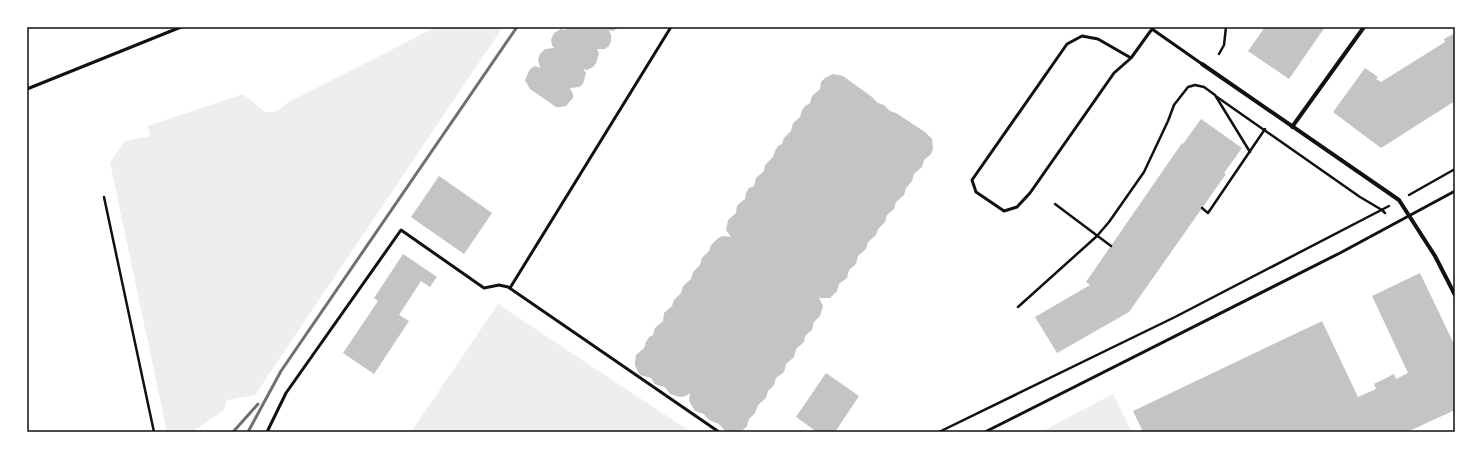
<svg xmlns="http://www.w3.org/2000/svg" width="1482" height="459" font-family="'Work Sans',sans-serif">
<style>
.green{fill:#eee}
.building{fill:#c4c4c4}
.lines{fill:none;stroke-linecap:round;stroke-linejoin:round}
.path{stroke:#111;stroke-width:2.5}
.service{stroke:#111;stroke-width:3}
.minor{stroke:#111;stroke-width:4}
.rail{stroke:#707070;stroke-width:3}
.neatline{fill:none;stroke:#111;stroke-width:1.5}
</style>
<rect width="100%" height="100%" fill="#fff"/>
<!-- green -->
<g class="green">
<path d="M 436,27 L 503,27 L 255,395 L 227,400 L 224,410 L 192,432 L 167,432 L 110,163 L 124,141 L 150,136 L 148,126 L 243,94 L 265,112 L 275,112 L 289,102 Z"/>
<path d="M 498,304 L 691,432 L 411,432 Z"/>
<path d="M 1113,394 L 1132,432 L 1041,432 Z"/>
</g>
<!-- building -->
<g class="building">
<path d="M 565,27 L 620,27 L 613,31 L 609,30 L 611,35 L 611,41 L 609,46 L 605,49 L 597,49 L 599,53 L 596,63 L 593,67 L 587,70 L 583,69 L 586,73 L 583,84 L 579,87 L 570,88 L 573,94 L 573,98 L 566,106 L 560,107 L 556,107 L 530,89 L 525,80 L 530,69 L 535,66 L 540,68 L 538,59 L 540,54 L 545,49 L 554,48 L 552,45 L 551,40 L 554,33 L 561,29 L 566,30 Z"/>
<path d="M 1265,27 L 1325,27 L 1289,79 L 1248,51 Z"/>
<path d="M 1455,33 L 1455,101 L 1381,148 L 1333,112 L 1365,68 L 1378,77 L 1376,79 L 1381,82 L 1445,42 L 1444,39 Z"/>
<path d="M 833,74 L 843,76 L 872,97 L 878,103 L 884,105 L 890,111 L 896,113 L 925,132 L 932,139 L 933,149 L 931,154 L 924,160 L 922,167 L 914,174 L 912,181 L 906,188 L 904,195 L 896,202 L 894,209 L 887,215 L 885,222 L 878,229 L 876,235 L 868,242 L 866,249 L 858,256 L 856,264 L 849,270 L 847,278 L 839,284 L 837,291 L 830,298 L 819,298 L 823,306 L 820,316 L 814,322 L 812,330 L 805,336 L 804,342 L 796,349 L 794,357 L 786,364 L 784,372 L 776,378 L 774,385 L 768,391 L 766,398 L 758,405 L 755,413 L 749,419 L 747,426 L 741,432 L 726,432 L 719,424 L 709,420 L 704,414 L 695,411 L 689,401 L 690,393 L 686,396 L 680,397 L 670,394 L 665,387 L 660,386 L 655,384 L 651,378 L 640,375 L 635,366 L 635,361 L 636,355 L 644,348 L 646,342 L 649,337 L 653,335 L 655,328 L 663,321 L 664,313 L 672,306 L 674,300 L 681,293 L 683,286 L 691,279 L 693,272 L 700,265 L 702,258 L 709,251 L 711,245 L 718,238 L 723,236 L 731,237 L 726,230 L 728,220 L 736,213 L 737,206 L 741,202 L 745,199 L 746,193 L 749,188 L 754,186 L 756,178 L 764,171 L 765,165 L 773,157 L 775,151 L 778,146 L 782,144 L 784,138 L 791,131 L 793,123 L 800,117 L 802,110 L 805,106 L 810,103 L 812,96 L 820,89 L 821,82 L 825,78 Z"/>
<path d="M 1201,119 L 1242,148 L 1224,173 L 1226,174 L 1129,312 L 1057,353 L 1035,317 L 1090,285 L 1086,282 L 1182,143 L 1183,144 Z"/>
<path d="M 439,176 L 492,213 L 464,254 L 411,217 Z"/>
<path d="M 403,254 L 437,277 L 430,287 L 421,281 L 399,315 L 409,321 L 374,374 L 343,353 L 378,301 L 374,298 Z"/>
<path d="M 1420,273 L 1455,346 L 1455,410 L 1407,432 L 1143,432 L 1133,411 L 1322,321 L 1358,397 L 1376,389 L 1374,384 L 1394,374 L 1396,379 L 1408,373 L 1372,296 Z"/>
<path d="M 826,373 L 859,396 L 835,432 L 817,432 L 796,417 Z"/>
</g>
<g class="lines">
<!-- path -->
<g class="path">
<path d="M 1219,54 L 1224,45 L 1226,27"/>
<path d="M 1217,97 L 1360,197 L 1382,210 L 1385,213"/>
<path d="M 1409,195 L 1455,169"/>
<path d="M 104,197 L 154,432"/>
<path d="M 1055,204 L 1111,246"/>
<path d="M 1202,208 L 1208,213 L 1265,129"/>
<path d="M 1018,307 L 1097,236 L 1109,222 L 1144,172 L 1168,121 L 1174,105 L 1188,87 L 1195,85 L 1204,87 L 1215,95 L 1250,152"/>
<path d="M 939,432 L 1175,317 L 1389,206"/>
</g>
<!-- service -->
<g class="service">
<path d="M 1131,58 L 1098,39 L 1082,36 L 1067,44 L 972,180 L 976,192 L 1004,211 L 1017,207 L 1030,193 L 1114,73 L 1131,58 L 1152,29 L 1202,64"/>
<path d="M 27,89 L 181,27"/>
<path d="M 510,288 L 671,27"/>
<path d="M 267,432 L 286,393 L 401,230 L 484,288 L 499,285 L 508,287 L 719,432"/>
<path d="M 985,432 L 1340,253 L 1455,191"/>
</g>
<!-- minor -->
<g class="minor">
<path d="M 1202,64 L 1399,200 L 1435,256 L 1455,295"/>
<path d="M 1292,127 L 1364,27"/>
</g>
<!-- rail -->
<g class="rail">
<path d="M 233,432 L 258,404"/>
<path d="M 248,432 L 281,371 L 517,27"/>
</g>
</g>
<!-- border -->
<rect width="1482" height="459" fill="none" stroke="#ffffff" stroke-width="56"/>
<rect x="28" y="28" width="1426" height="403" class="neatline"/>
</svg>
